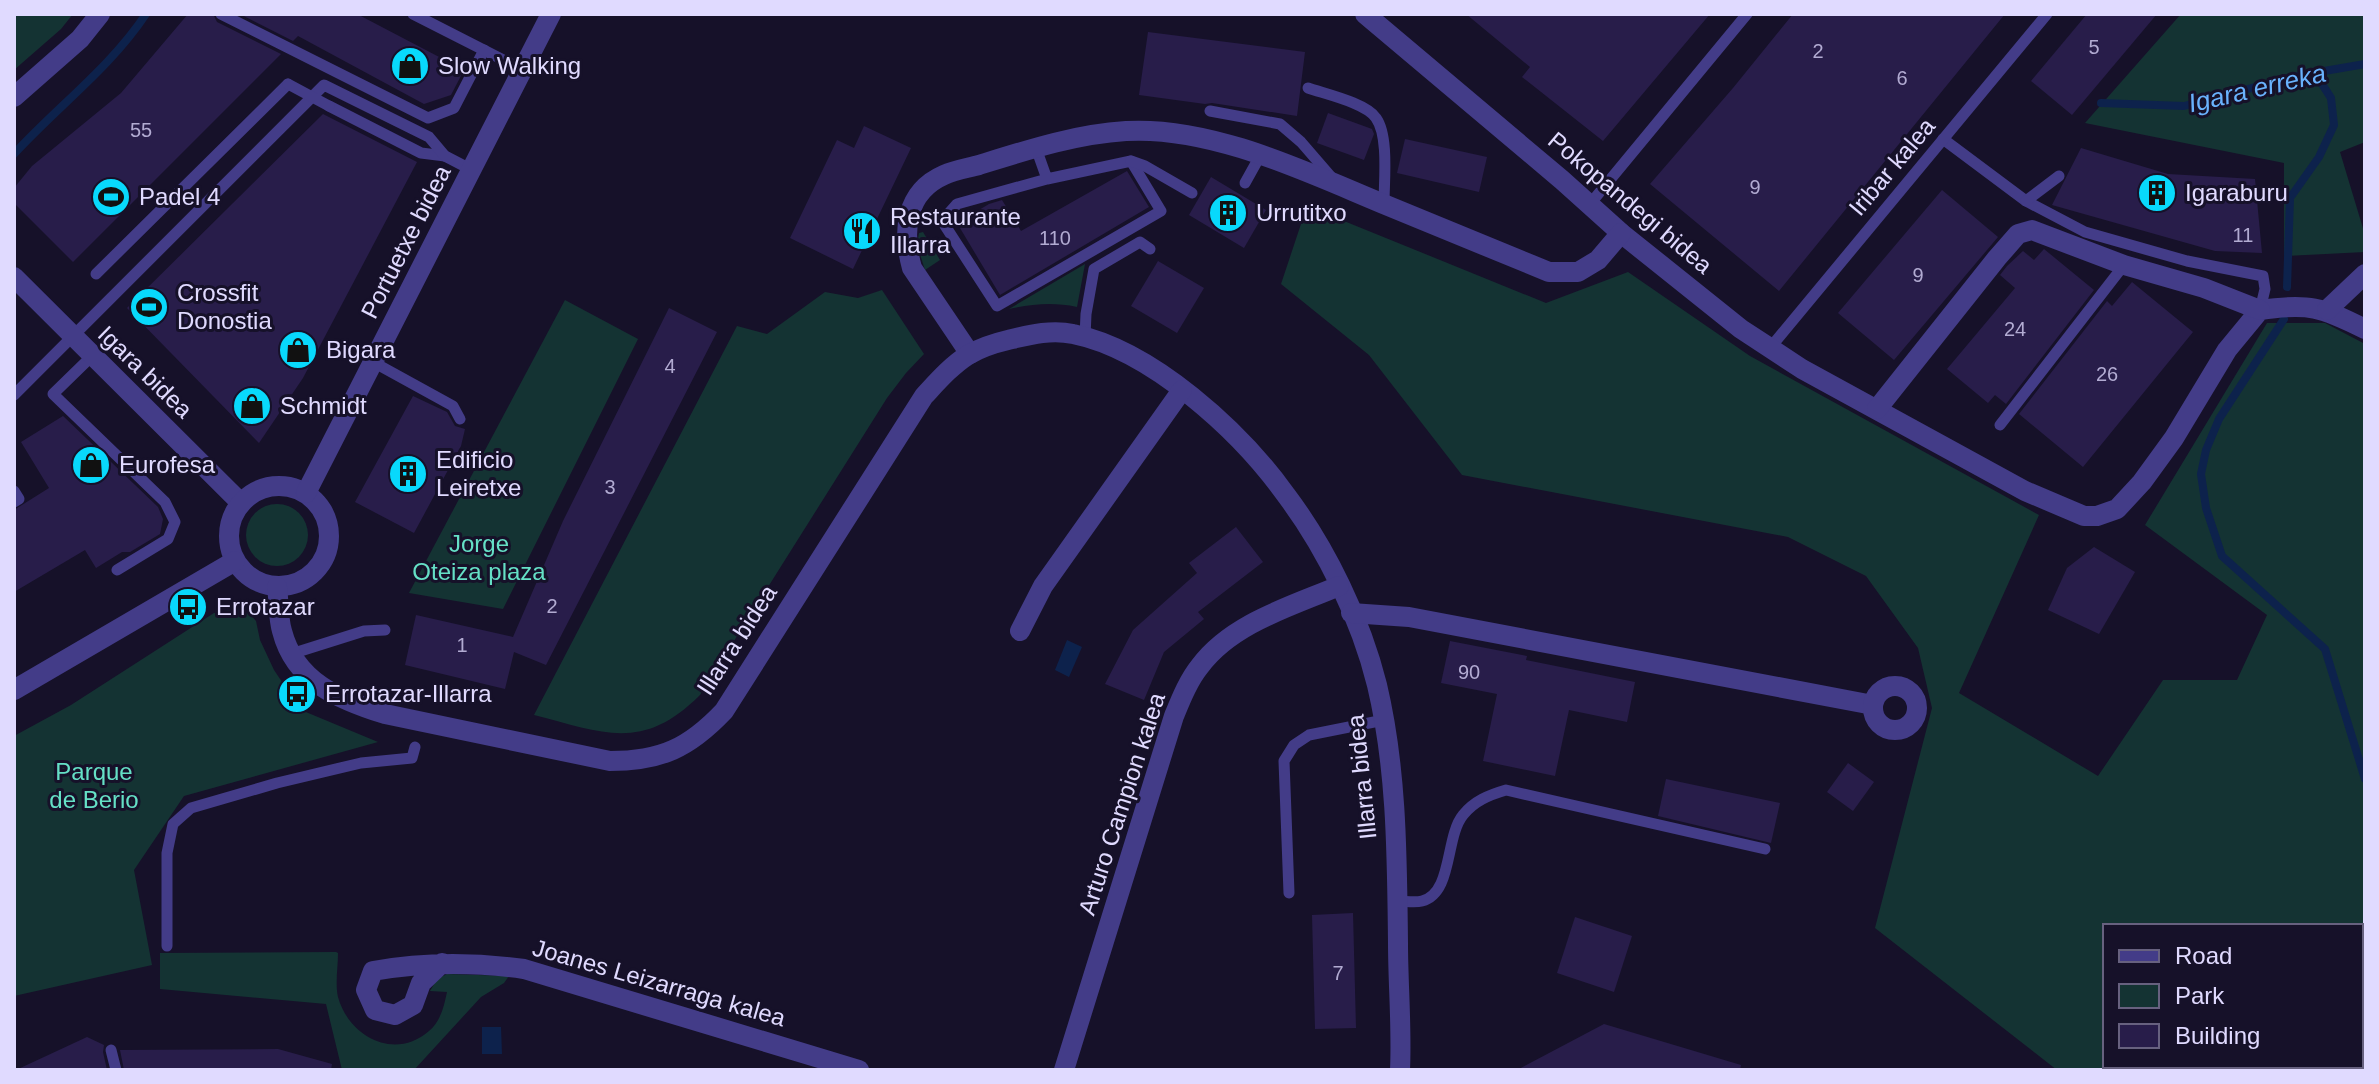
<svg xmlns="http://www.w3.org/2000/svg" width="2379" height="1084" font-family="Arial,sans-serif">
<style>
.green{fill:#143333;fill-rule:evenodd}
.water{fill:#0d224c}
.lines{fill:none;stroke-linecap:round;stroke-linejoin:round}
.stream{stroke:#0d224c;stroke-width:8}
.building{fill:#281d4a}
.lane{stroke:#433c88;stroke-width:11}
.street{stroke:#433c88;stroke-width:20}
.lane-bridge{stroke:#433c88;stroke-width:11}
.labels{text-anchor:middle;stroke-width:6;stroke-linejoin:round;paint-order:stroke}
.number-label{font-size:20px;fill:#b2abd2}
.poi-label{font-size:24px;fill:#e0daff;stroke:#161129;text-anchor:start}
.street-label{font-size:24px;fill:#e0daff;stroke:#161129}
.park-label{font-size:24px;fill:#65e0c6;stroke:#161129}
.water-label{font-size:26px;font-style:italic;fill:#69b2fd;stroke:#161129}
</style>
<rect width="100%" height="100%" fill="#161129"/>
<!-- green -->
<g class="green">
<path d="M 14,14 L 73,14 L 61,29 L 14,70 Z"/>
<path d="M 2181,14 L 2365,14 L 2365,142 L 2340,152 L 2365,235 L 2365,252 L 2284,256 L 2284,163 L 2085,123 Z"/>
<path d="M 1307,206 L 1546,303 L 1628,272 L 1750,356 L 2039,515 L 1959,693 L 2098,776 L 2163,680 L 2237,680 L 2267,615 L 2145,525 L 2267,323 L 2325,323 L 2365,344 L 2365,1070 L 2057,1070 L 1875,928 L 1932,708 L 1918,648 L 1866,576 L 1788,537 L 1462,475 L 1369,355 L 1281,284 ZM 2105,926 L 2361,926 L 2361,1066 L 2105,1066 Z"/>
<path d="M 923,232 L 940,260 L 925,270 L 917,245 L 919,233 Z"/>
<path d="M 1085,264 L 1077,307 C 1053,302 1033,304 1009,309 Z"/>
<path d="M 882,290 L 924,354 L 906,373 L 887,398 L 700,695 C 643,752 604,733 534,715 L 737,326 L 767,334 L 825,292 L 858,298 Z"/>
<path d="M 565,300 L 638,339 L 503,609 L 409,593 Z"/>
<circle cx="277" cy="535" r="31"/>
<path d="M 237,608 L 248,612 L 256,621 L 260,640 L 274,670 L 301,710 L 378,742 L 184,796 L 134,870 L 152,965 L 14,996 L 14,736 L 71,705 L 214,613 Z"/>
<path d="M 336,952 L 338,953 C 338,967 335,984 338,997 C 349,1037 395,1061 429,1031 C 441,1021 444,1006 447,992 L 430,991 L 437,979 L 447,974 L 509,976 L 504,983 L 481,997 L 414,1070 L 342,1070 L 326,1004 L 160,989 L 160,953 Z"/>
</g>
<!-- water -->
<g class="water">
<path d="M 1067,640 L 1082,647 L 1069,677 L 1055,670 Z"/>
<path d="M 482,1027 L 501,1027 L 502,1054 L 482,1054 Z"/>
</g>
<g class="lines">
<!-- stream -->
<g class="stream">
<path d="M 2101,103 L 2184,106 L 2301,75 L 2365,64"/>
<path d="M 14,154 C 58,106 110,68 146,14"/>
<path d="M 2287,287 L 2290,198 L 2319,157 L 2334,125 L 2331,98 L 2315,73"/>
<path d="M 2284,319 L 2219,419 L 2206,450 L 2201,474 L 2206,508 L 2222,556 L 2325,649 L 2365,779"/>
</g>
</g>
<!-- building -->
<g class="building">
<path d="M 188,14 L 213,14 L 217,22 L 281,54 L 73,262 L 14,203 L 14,188 L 32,166 L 121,93 Z"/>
<path d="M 240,14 L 357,14 L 464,70 L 451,95 L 424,104 L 298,36 L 293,41 Z"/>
<path d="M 1466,14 L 1710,14 L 1603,141 L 1522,77 L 1530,67 Z"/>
<path d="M 1793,14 L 2005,14 L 1779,291 L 1650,184 L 1733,88 Z"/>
<path d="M 2087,14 L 2157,14 L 2072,115 L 2031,81 Z"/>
<path d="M 1148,32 L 1305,52 L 1297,116 L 1212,103 L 1205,104 L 1139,95 Z"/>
<path d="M 1328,113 L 1372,129 L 1374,134 L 1364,160 L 1317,143 Z"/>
<path d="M 323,114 L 417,162 L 303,378 L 259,443 L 127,308 Z"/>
<path d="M 864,126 L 911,148 L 853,269 L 790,238 L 837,140 L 854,148 Z"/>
<path d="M 1405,139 L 1487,157 L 1479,192 L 1397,173 Z"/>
<path d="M 2081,148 L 2168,174 L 2255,179 L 2262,253 L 2215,251 L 2052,205 Z"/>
<path d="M 1127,171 L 1149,207 L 1000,295 L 957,223 L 989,204 L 1002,200 L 1021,231 Z"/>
<path d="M 1211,177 L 1266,210 L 1244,248 L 1189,215 Z"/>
<path d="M 1942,190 L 1998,237 L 1894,360 L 1838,313 Z"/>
<path d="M 2044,249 L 2094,290 L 2006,404 L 1995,395 L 1988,403 L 1947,369 L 2015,288 L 2000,275 L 2007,266 L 2023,251 L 2034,260 Z"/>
<path d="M 1158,261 L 1204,288 L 1177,333 L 1131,306 Z"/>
<path d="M 2132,282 L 2193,332 L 2083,467 L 2019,414 L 2107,301 L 2112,306 Z"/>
<path d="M 669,308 L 717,332 L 546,665 L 514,652 L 505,689 L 405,665 L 416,615 L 513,637 L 563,521 Z"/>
<path d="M 413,396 L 447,412 L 455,426 L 465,429 L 461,446 L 414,533 L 355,502 Z"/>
<path d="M 63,416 L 158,507 L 163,519 L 160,534 L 130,552 L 122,552 L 96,568 L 85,550 L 14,592 L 14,510 L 49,488 L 21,442 Z"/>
<path d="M 1236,527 L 1263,562 L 1198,612 L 1204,619 L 1164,652 L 1144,700 L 1105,684 L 1133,630 L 1197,573 L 1189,563 Z"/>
<path d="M 2094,547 L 2135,572 L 2099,634 L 2048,610 L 2067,568 Z"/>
<path d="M 1450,641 L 1527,656 L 1526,660 L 1635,682 L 1627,722 L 1569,710 L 1555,776 L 1483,761 L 1497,694 L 1441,683 Z"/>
<path d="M 1848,763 L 1874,782 L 1853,811 L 1827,792 Z"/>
<path d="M 1666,779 L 1780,803 L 1771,843 L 1658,816 Z"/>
<path d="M 1353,913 L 1356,1028 L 1315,1029 L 1312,915 Z"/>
<path d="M 1575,917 L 1632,936 L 1614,992 L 1557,973 Z"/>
<path d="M 1604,1024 L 1741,1065 L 1740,1070 L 1517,1070 Z"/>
<path d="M 87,1037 L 104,1045 L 103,1052 L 107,1070 L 16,1070 Z"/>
<path d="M 278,1049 L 332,1064 L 331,1070 L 124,1070 L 120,1050 Z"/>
</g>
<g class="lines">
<!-- lane -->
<g class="lane">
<path d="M 221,14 L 428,118 L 454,108 L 484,50"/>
<path d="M 413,14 L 523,70"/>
<path d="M 1308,88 C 1325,94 1366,103 1376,118 C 1389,136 1384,181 1384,204"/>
<path d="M 329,106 L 421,153 L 445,156"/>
<path d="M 1210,111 L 1280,124 L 1301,142 L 1333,179"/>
<path d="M 1943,139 L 2026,201 L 2085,232 L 2187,261 L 2263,276 L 2265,289 L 2260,310"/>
<path d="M 1036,148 L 1047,179 L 1131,161 L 1161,211 L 997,306 L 942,221 L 957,204 L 1047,179"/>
<path d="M 1131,161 L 1145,166 L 1192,193"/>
<path d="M 1245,183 L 1260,156"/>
<path d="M 2026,201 L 2059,176"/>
<path d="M 1590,204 L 1747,14"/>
<path d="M 96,274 L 288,84"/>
<path d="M 1085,337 L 1086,314 L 1094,269 L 1140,242 L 1150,249"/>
<path d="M 1770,348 L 2047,14"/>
<path d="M 92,356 L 53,394 L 165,502 L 175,522 L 168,539 L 117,570"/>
<path d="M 373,362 L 453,406 L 460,419"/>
<path d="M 14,395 L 324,85 L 429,137 L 445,156 L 472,170"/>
<path d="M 2000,425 L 2124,265"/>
<path d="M 14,491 L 19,499 L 14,502"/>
<path d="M 291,654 L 364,631 L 385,630"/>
<path d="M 1289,893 L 1284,761 L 1294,745 L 1309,735 L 1384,720"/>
<path d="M 1397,901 C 1405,901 1415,903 1422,901 C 1453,893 1445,837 1463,815 C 1474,801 1489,795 1506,790 L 1765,849"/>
<path d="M 167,946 L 167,853 L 173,824 L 191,808 L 277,783 L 361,763 L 412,758 L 415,747"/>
<path d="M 111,1050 L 116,1070"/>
</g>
<!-- street -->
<g class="street">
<path d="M 1365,14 L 1562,180 L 1621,233 L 1741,329 L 1802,369 L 2025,491 L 2084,516 L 2097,516 L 2117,509 L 2142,482 L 2174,438 L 2227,350 L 2260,310 C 2309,303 2321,307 2365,329"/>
<path d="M 14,97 L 80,39 L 100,14"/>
<path d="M 14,277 L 241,503"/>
<path d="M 2327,310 L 2365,274"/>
<path d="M 970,354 L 912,268 C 902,232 905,192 944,175 C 955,170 968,168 979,165 C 1027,150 1076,134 1126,131 C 1211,126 1304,171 1381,203 C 1437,226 1493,249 1549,272 L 1578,272 L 1598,260 L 1621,233"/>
<path d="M 1877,409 L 1997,258 L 2018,234 L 2032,230 L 2124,265 L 2204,288 L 2260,310"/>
<circle cx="279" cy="536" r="50"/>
<path d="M 306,493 L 551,14"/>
<path d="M 277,587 C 279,601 278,618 282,631 C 295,682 340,700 385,714 L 610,761 C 661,761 689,748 724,711 L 924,396 C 938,381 951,366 968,355 C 980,348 995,343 1008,340 C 1029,335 1051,329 1073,334 C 1152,350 1240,431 1286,495 C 1326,548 1361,620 1377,685 C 1397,769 1397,857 1398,943 C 1398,985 1402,1028 1400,1070"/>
<path d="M 1351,613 L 1409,617 L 1873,705"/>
<path d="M 1020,631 L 1043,586 L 1182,390"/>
<circle cx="1895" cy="708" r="22"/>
<path d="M 14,690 L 235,561"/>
<path d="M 442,963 L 421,983 L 413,1005 L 395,1015 L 375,1010 L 366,990 L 373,971 C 423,962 473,962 524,969 L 859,1070"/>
<path d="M 1064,1070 L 1174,716 C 1181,699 1188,681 1200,666 C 1232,623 1292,606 1339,586"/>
</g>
<!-- lane-bridge -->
<path class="lane-bridge" d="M 288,84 L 329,106"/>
</g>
<!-- icons -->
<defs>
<g id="shop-disc" transform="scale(2)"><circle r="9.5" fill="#08d9fc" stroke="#161129"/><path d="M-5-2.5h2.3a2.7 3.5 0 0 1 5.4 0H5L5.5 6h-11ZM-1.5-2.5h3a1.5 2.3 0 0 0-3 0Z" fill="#111"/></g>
<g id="building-disc" transform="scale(2)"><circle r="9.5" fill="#08d9fc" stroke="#161129"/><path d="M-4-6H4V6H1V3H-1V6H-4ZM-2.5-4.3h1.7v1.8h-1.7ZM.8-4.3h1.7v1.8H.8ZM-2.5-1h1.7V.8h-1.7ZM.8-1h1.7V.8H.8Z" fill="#111"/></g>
<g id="stadium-disc" transform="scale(2)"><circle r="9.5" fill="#08d9fc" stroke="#161129"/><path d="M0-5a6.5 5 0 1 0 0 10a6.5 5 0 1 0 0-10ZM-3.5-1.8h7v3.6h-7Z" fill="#111"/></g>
<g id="restaurant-disc" transform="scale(2)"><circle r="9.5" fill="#08d9fc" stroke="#161129"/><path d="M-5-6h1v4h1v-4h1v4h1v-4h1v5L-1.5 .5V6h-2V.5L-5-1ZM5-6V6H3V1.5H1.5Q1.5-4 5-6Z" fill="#111"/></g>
<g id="bus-disc" transform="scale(2)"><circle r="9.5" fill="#08d9fc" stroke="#161129"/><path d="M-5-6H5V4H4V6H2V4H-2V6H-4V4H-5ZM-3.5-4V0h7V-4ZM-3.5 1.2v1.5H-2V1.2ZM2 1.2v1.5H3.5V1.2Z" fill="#111"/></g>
</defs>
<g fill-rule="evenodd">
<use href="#shop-disc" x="410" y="66"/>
<use href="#building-disc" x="2157" y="193"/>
<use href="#stadium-disc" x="111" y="197"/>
<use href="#building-disc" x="1228" y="213"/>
<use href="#restaurant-disc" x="862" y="231"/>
<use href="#stadium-disc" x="149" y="307"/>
<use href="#shop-disc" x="298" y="350"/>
<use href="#shop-disc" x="252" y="406"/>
<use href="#shop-disc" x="91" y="465"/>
<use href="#building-disc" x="408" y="474"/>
<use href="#bus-disc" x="188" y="607"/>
<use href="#bus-disc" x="297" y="694"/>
</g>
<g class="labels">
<!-- number labels -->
<g class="number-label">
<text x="2094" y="54">5</text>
<text x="1818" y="58">2</text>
<text x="1902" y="85">6</text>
<text x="141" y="137">55</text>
<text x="1755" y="194">9</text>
<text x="2243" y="242">11</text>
<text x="1055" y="245">110</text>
<text x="1918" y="282">9</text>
<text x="2015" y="336">24</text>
<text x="670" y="373">4</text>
<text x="2107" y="381">26</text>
<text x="610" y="494">3</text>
<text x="552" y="613">2</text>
<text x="462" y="652">1</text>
<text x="1469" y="679">90</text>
<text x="1338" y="980">7</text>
</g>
<!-- poi labels -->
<g class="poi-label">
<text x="438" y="74">Slow Walking</text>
<text x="2185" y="201">Igaraburu</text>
<text x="139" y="205">Padel 4</text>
<text x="1256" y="221">Urrutitxo</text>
<text x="890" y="225">Restaurante<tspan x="890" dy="28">Illarra</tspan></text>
<text x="177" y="301">Crossfit<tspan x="177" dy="28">Donostia</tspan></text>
<text x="326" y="358">Bigara</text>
<text x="280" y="414">Schmidt</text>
<text x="436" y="468">Edificio<tspan x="436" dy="28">Leiretxe</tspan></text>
<text x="119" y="473">Eurofesa</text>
<text x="216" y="615">Errotazar</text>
<text x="325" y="702">Errotazar-Illarra</text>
</g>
<!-- street labels -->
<g class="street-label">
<text transform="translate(1892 167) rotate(-50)" y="8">Iribar kalea</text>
<text transform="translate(1630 203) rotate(40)" y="8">Pokopandegi bidea</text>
<text transform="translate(406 242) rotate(-63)" y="8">Portuetxe bidea</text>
<text transform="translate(145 372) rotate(44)" y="8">Igara bidea</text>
<text transform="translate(737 640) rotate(-57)" y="8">Illarra bidea</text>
<text transform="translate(1362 777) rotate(-96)" y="8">Illarra bidea</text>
<text transform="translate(1122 804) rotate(-72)" y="8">Arturo Campion kalea</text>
<text transform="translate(659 983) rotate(16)" y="8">Joanes Leizarraga kalea</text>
</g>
<!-- park labels -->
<g class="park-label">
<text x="479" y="552">Jorge<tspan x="479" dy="28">Oteiza plaza</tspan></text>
<text x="94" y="780">Parque<tspan x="94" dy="28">de Berio</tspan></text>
</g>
<!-- water labels -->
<g class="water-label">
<text transform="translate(2257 88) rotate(-13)" y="9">Igara erreka</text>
</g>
</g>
<!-- border -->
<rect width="2379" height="1084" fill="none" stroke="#e0daff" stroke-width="32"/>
<!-- legend -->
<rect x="2103" y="924" width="260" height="144" fill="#161129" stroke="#67617f" stroke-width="2"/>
<rect x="2119" y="950" width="40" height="12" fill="#433c88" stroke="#67617f" stroke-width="2"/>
<text x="2175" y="964" font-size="24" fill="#e0daff">Road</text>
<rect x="2119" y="984" width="40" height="24" fill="#143333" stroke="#67617f" stroke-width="2"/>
<text x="2175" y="1004" font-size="24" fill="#e0daff">Park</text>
<rect x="2119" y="1024" width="40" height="24" fill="#281d4a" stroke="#67617f" stroke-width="2"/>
<text x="2175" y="1044" font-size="24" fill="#e0daff">Building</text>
</svg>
